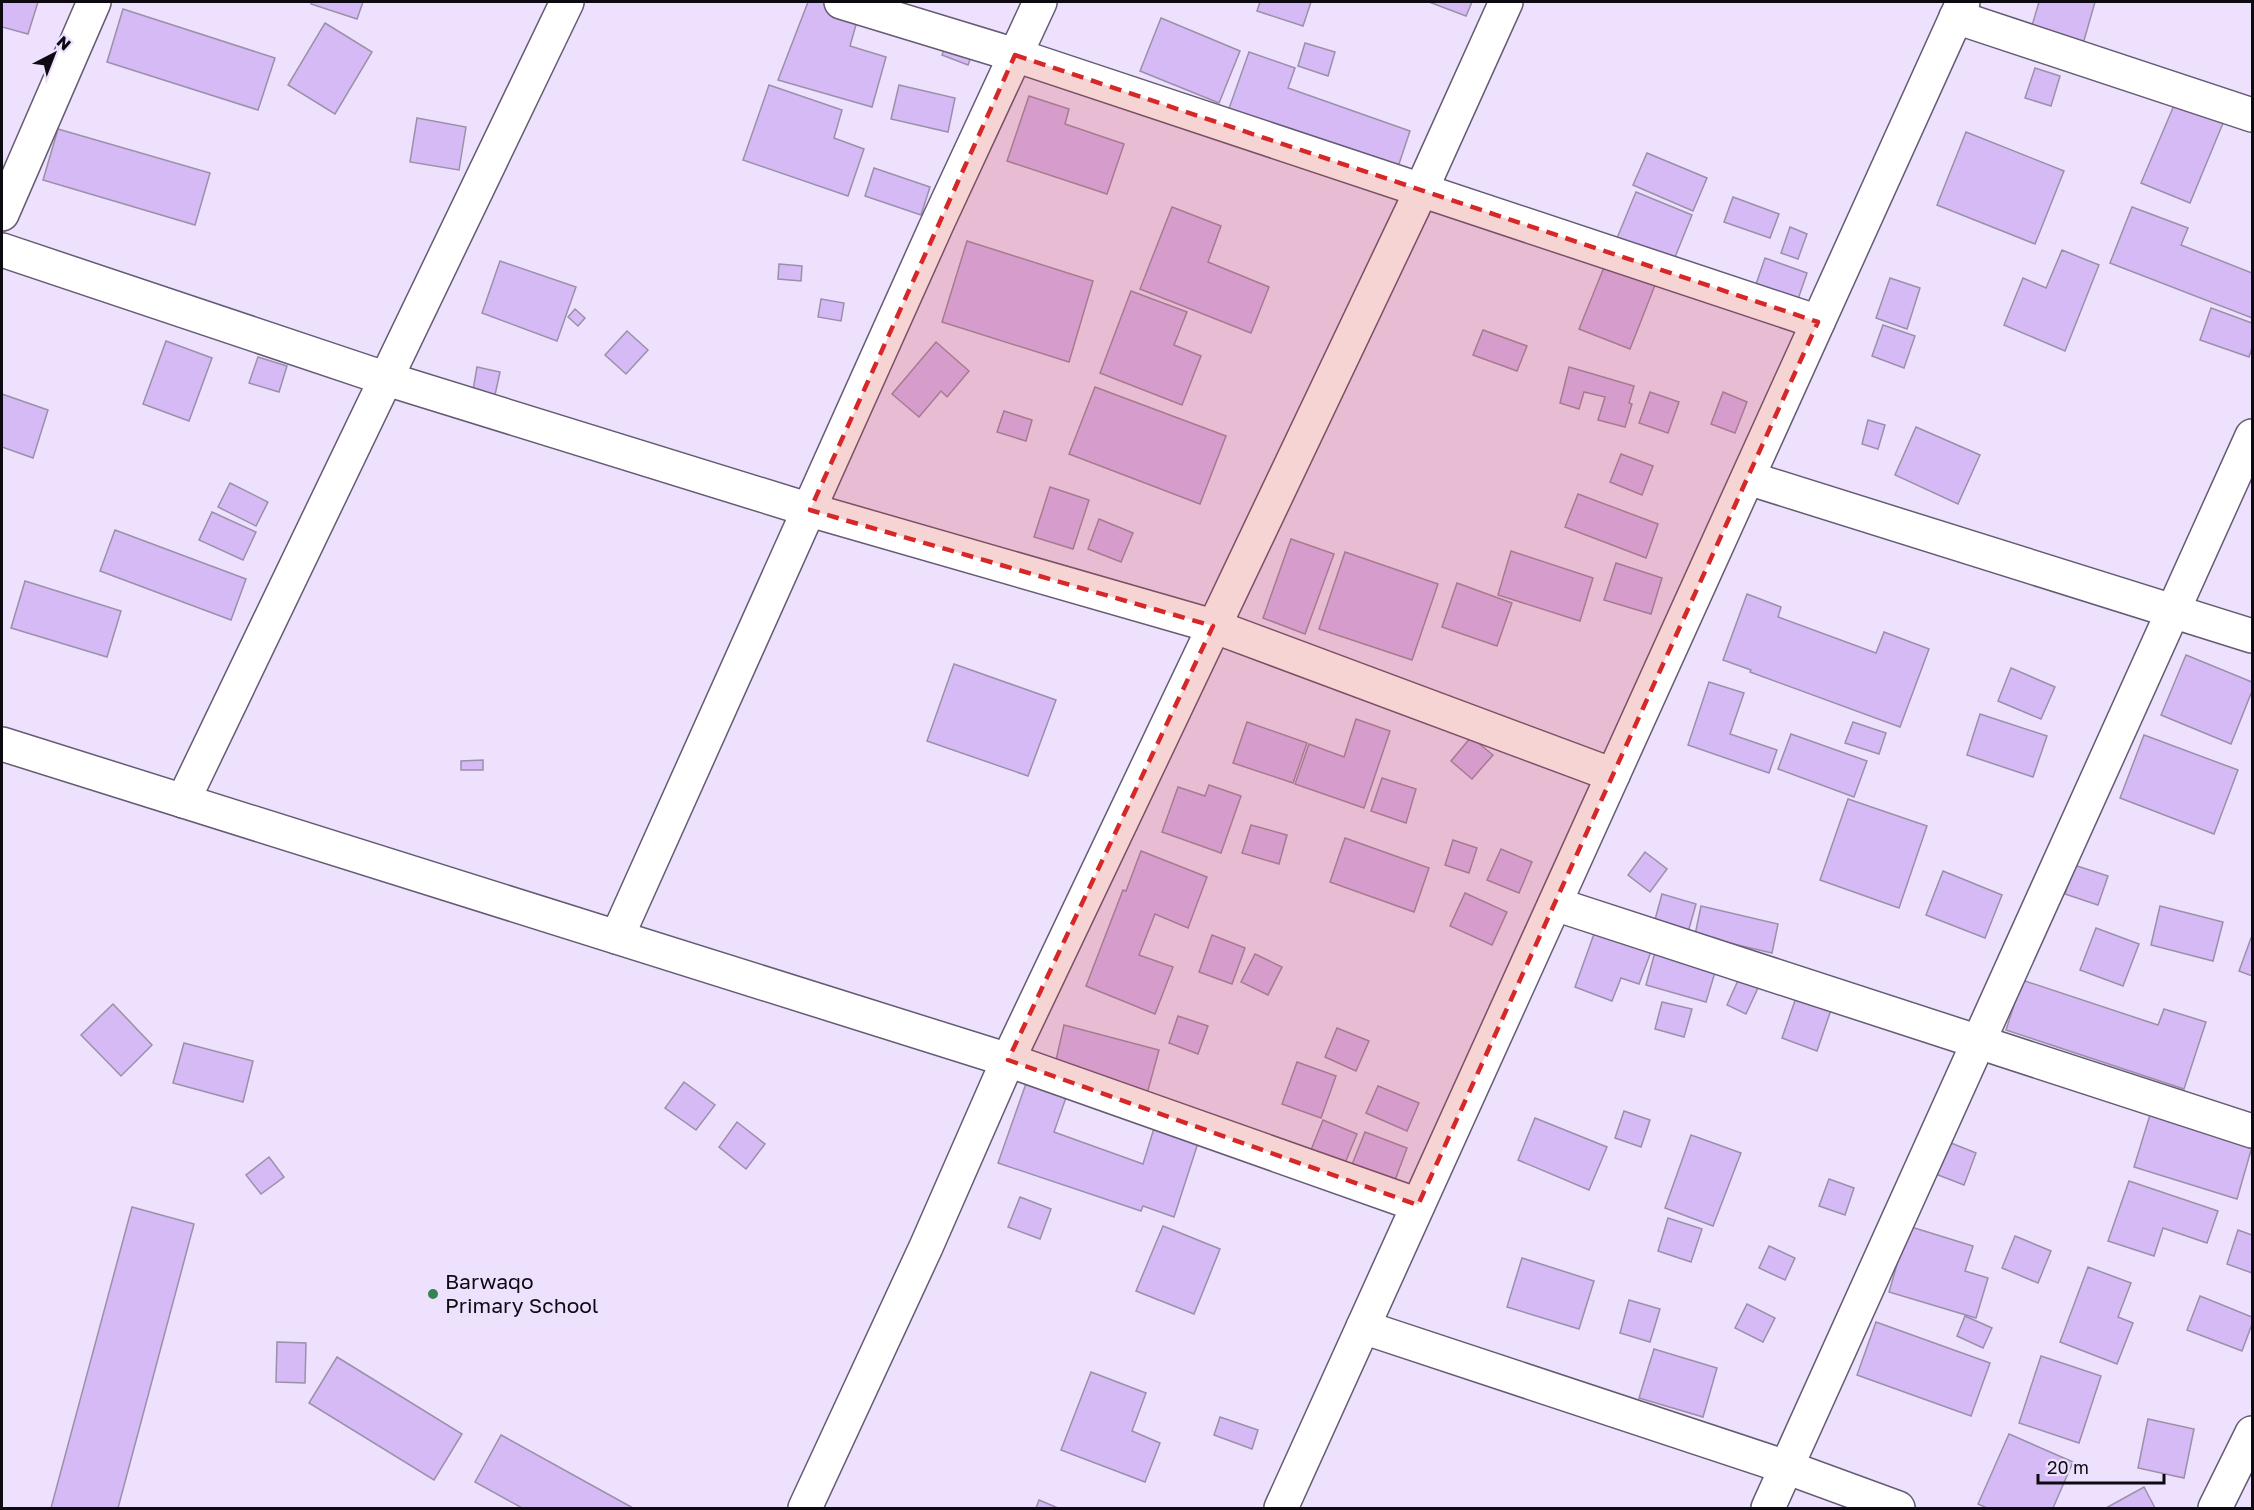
<svg xmlns="http://www.w3.org/2000/svg" width="2254" height="1510" font-family="'Golos Text',sans-serif">
<style>
.building{fill:#d5baf6;stroke:#9b90a9;stroke-width:1.5}
.lines{fill:none;stroke-linecap:round;stroke-linejoin:round}
.minor-casing{stroke:#655b73;stroke-width:36}
.minor{stroke:#fff;stroke-width:33}
.marked{fill:#d62828;fill-opacity:0.2;stroke:#d62828;stroke-width:4.5;stroke-dasharray:12 8;stroke-linejoin:round}
.poi-dot{fill:#328455;stroke:#ede1fd;stroke-width:2}
.labels{text-anchor:middle;stroke-width:4.5;stroke-linejoin:round;paint-order:stroke}
.poi-label{font-size:21px;fill:#0e0a12;stroke:#ede1fd;text-anchor:start}
</style>
<rect width="100%" height="100%" fill="#ede1fd"/>
<!-- building -->
<g class="building">
<path d="M 2,2 L 38,2 L 28,34 L 2,27 Z"/>
<path d="M 311,2 L 363,2 L 357,19 L 311,4 Z"/>
<path d="M 808,2 L 844,2 L 861,7 L 850,46 L 886,57 L 872,107 L 778,80 Z"/>
<path d="M 1260,2 L 1311,2 L 1303,26 L 1257,11 Z"/>
<path d="M 1429,2 L 1472,2 L 1466,16 Z"/>
<path d="M 2039,2 L 2095,2 L 2083,44 L 2031,29 Z"/>
<path d="M 123,9 L 275,58 L 258,110 L 107,62 Z"/>
<path d="M 1161,18 L 1240,51 L 1219,103 L 1140,71 Z"/>
<path d="M 325,23 L 372,52 L 335,114 L 288,85 Z"/>
<path d="M 951,31 L 977,41 L 968,65 L 942,55 Z"/>
<path d="M 1305,43 L 1335,52 L 1328,76 L 1298,66 Z"/>
<path d="M 1249,52 L 1295,68 L 1288,88 L 1410,131 L 1395,176 L 1226,117 Z"/>
<path d="M 2035,68 L 2060,76 L 2051,106 L 2025,98 Z"/>
<path d="M 769,85 L 842,110 L 834,138 L 864,149 L 848,196 L 743,160 Z"/>
<path d="M 899,85 L 955,98 L 948,132 L 891,119 Z"/>
<path d="M 1029,96 L 1069,109 L 1065,124 L 1124,144 L 1107,194 L 1007,161 Z"/>
<path d="M 2178,96 L 2226,116 L 2190,203 L 2141,183 Z"/>
<path d="M 417,118 L 466,127 L 459,170 L 410,162 Z"/>
<path d="M 58,129 L 210,173 L 195,225 L 43,180 Z"/>
<path d="M 1966,132 L 2064,171 L 2035,244 L 1937,205 Z"/>
<path d="M 1647,153 L 1707,178 L 1693,211 L 1633,185 Z"/>
<path d="M 874,168 L 930,187 L 921,215 L 865,196 Z"/>
<path d="M 1636,192 L 1692,215 L 1671,267 L 1615,243 Z"/>
<path d="M 1733,197 L 1779,214 L 1770,238 L 1724,222 Z"/>
<path d="M 1172,207 L 1221,226 L 1208,262 L 1269,287 L 1251,333 L 1140,289 Z"/>
<path d="M 2132,207 L 2188,228 L 2181,245 L 2252,273 L 2252,318 L 2110,263 Z"/>
<path d="M 1790,227 L 1807,234 L 1798,259 L 1781,253 Z"/>
<path d="M 967,241 L 1093,281 L 1069,362 L 942,322 Z"/>
<path d="M 2062,250 L 2099,265 L 2065,351 L 2004,325 L 2023,278 L 2046,288 Z"/>
<path d="M 1609,255 L 1659,275 L 1630,349 L 1579,329 Z"/>
<path d="M 1765,258 L 1807,273 L 1795,308 L 1753,293 Z"/>
<path d="M 500,261 L 576,287 L 557,341 L 482,313 Z"/>
<path d="M 779,264 L 802,266 L 801,281 L 778,279 Z"/>
<path d="M 1890,278 L 1920,288 L 1907,329 L 1876,318 Z"/>
<path d="M 1131,291 L 1187,312 L 1174,345 L 1201,356 L 1182,405 L 1100,373 Z"/>
<path d="M 821,299 L 844,303 L 841,321 L 818,317 Z"/>
<path d="M 2211,308 L 2252,323 L 2252,348 L 2249,357 L 2200,340 Z"/>
<path d="M 575,309 L 585,318 L 578,326 L 568,317 Z"/>
<path d="M 1883,325 L 1915,336 L 1904,368 L 1872,356 Z"/>
<path d="M 1483,330 L 1527,346 L 1517,371 L 1473,355 Z"/>
<path d="M 627,331 L 648,350 L 626,374 L 605,355 Z"/>
<path d="M 166,341 L 212,358 L 189,421 L 143,404 Z"/>
<path d="M 936,342 L 969,371 L 947,397 L 941,391 L 919,417 L 892,394 Z"/>
<path d="M 258,357 L 287,366 L 279,392 L 249,383 Z"/>
<path d="M 477,367 L 500,372 L 495,395 L 473,390 Z"/>
<path d="M 1569,367 L 1634,386 L 1629,403 L 1632,404 L 1625,427 L 1598,420 L 1605,397 L 1584,392 L 1579,409 L 1560,403 Z"/>
<path d="M 1095,387 L 1226,436 L 1200,504 L 1069,454 Z"/>
<path d="M 1650,392 L 1679,402 L 1668,433 L 1639,423 Z"/>
<path d="M 1723,392 L 1747,402 L 1735,433 L 1711,424 Z"/>
<path d="M 2,394 L 48,410 L 33,458 L 2,447 Z"/>
<path d="M 1004,411 L 1032,420 L 1026,441 L 997,432 Z"/>
<path d="M 1868,420 L 1885,425 L 1878,449 L 1862,444 Z"/>
<path d="M 1916,427 L 1980,455 L 1958,504 L 1895,475 Z"/>
<path d="M 1621,454 L 1653,466 L 1642,495 L 1610,482 Z"/>
<path d="M 230,483 L 268,502 L 256,526 L 218,507 Z"/>
<path d="M 1050,487 L 1089,500 L 1073,549 L 1034,537 Z"/>
<path d="M 1578,494 L 1658,524 L 1646,558 L 1565,527 Z"/>
<path d="M 212,512 L 256,532 L 243,560 L 199,540 Z"/>
<path d="M 1099,519 L 1133,533 L 1121,562 L 1088,549 Z"/>
<path d="M 115,530 L 246,579 L 231,620 L 100,571 Z"/>
<path d="M 1291,539 L 1334,554 L 1305,634 L 1263,618 Z"/>
<path d="M 1511,551 L 1593,578 L 1580,621 L 1498,595 Z"/>
<path d="M 1345,552 L 1438,584 L 1412,660 L 1319,629 Z"/>
<path d="M 1616,563 L 1662,578 L 1651,614 L 1604,600 Z"/>
<path d="M 25,581 L 121,611 L 107,657 L 11,628 Z"/>
<path d="M 1457,583 L 1512,603 L 1497,646 L 1442,627 Z"/>
<path d="M 1747,594 L 1781,607 L 1778,617 L 1876,653 L 1884,632 L 1929,649 L 1900,727 L 1750,672 L 1751,670 L 1723,660 Z"/>
<path d="M 2186,655 L 2252,682 L 2252,691 L 2231,744 L 2161,715 Z"/>
<path d="M 954,664 L 1056,700 L 1028,776 L 927,741 Z"/>
<path d="M 2011,668 L 2055,687 L 2041,719 L 1998,701 Z"/>
<path d="M 1709,682 L 1744,693 L 1730,734 L 1777,750 L 1769,773 L 1688,745 Z"/>
<path d="M 1980,714 L 2047,736 L 2033,777 L 1967,755 Z"/>
<path d="M 1356,719 L 1390,731 L 1364,808 L 1295,784 L 1309,744 L 1344,757 Z"/>
<path d="M 1247,722 L 1307,743 L 1293,783 L 1233,763 Z"/>
<path d="M 1853,722 L 1886,733 L 1879,754 L 1845,743 Z"/>
<path d="M 1791,734 L 1867,761 L 1854,797 L 1778,769 Z"/>
<path d="M 2144,735 L 2238,770 L 2214,834 L 2120,798 Z"/>
<path d="M 1471,737 L 1493,755 L 1472,779 L 1451,761 Z"/>
<path d="M 483,760 L 483,770 L 461,770 L 461,761 Z"/>
<path d="M 1382,778 L 1416,789 L 1406,823 L 1371,811 Z"/>
<path d="M 1209,785 L 1241,796 L 1221,853 L 1162,832 L 1178,787 L 1205,796 Z"/>
<path d="M 1848,799 L 1927,826 L 1899,908 L 1820,880 Z"/>
<path d="M 1251,825 L 1287,835 L 1279,864 L 1242,853 Z"/>
<path d="M 1345,838 L 1429,868 L 1414,912 L 1330,882 Z"/>
<path d="M 1453,840 L 1477,848 L 1469,873 L 1445,865 Z"/>
<path d="M 1501,849 L 1532,862 L 1519,893 L 1487,880 Z"/>
<path d="M 1141,851 L 1207,877 L 1188,928 L 1155,914 L 1139,955 L 1173,967 L 1155,1014 L 1086,986 L 1123,890 L 1126,891 Z"/>
<path d="M 1645,852 L 1667,869 L 1650,892 L 1628,875 Z"/>
<path d="M 2074,865 L 2108,876 L 2098,905 L 2065,894 Z"/>
<path d="M 1943,871 L 2002,895 L 1985,938 L 1926,915 Z"/>
<path d="M 1465,893 L 1507,912 L 1492,945 L 1450,926 Z"/>
<path d="M 1662,894 L 1696,904 L 1687,936 L 1653,927 Z"/>
<path d="M 1701,906 L 1778,924 L 1772,953 L 1695,935 Z"/>
<path d="M 2160,906 L 2223,922 L 2213,961 L 2151,945 Z"/>
<path d="M 1599,920 L 1655,941 L 1639,984 L 1621,978 L 1612,1001 L 1575,987 Z"/>
<path d="M 2096,928 L 2139,944 L 2123,986 L 2080,970 Z"/>
<path d="M 1212,935 L 1245,948 L 1232,984 L 1199,972 Z"/>
<path d="M 2251,938 L 2252,939 L 2252,976 L 2239,971 Z"/>
<path d="M 1658,941 L 1719,959 L 1706,1002 L 1646,985 Z"/>
<path d="M 1255,954 L 1282,967 L 1268,995 L 1241,982 Z"/>
<path d="M 1744,967 L 1763,977 L 1746,1014 L 1727,1005 Z"/>
<path d="M 2022,980 L 2158,1025 L 2164,1009 L 2206,1022 L 2184,1089 L 2006,1030 Z"/>
<path d="M 1798,992 L 1833,1004 L 1817,1051 L 1782,1038 Z"/>
<path d="M 1662,1002 L 1692,1009 L 1684,1037 L 1655,1029 Z"/>
<path d="M 113,1004 L 152,1045 L 121,1076 L 81,1035 Z"/>
<path d="M 1178,1016 L 1208,1026 L 1198,1054 L 1169,1043 Z"/>
<path d="M 1064,1025 L 1159,1050 L 1147,1094 L 1054,1069 Z"/>
<path d="M 1337,1028 L 1369,1041 L 1356,1071 L 1325,1057 Z"/>
<path d="M 184,1043 L 253,1061 L 243,1102 L 173,1083 Z"/>
<path d="M 1297,1062 L 1336,1076 L 1321,1118 L 1282,1104 Z"/>
<path d="M 1029,1075 L 1069,1089 L 1054,1132 L 1143,1164 L 1155,1125 L 1199,1140 L 1174,1217 L 1143,1206 L 1141,1211 L 998,1163 Z"/>
<path d="M 684,1082 L 715,1105 L 696,1130 L 665,1108 Z"/>
<path d="M 1378,1086 L 1419,1103 L 1407,1131 L 1366,1113 Z"/>
<path d="M 2157,1092 L 2252,1123 L 2252,1147 L 2237,1199 L 2134,1167 Z"/>
<path d="M 1624,1111 L 1650,1120 L 1641,1147 L 1615,1138 Z"/>
<path d="M 1535,1118 L 1607,1147 L 1589,1190 L 1518,1160 Z"/>
<path d="M 1323,1120 L 1357,1134 L 1345,1163 L 1311,1150 Z"/>
<path d="M 737,1122 L 765,1144 L 746,1169 L 719,1147 Z"/>
<path d="M 1365,1132 L 1407,1148 L 1394,1183 L 1351,1167 Z"/>
<path d="M 1691,1135 L 1741,1153 L 1713,1226 L 1665,1208 Z"/>
<path d="M 1946,1141 L 1976,1153 L 1964,1185 L 1933,1173 Z"/>
<path d="M 269,1157 L 284,1177 L 261,1194 L 246,1175 Z"/>
<path d="M 1829,1179 L 1854,1188 L 1845,1215 L 1819,1206 Z"/>
<path d="M 2129,1181 L 2218,1211 L 2207,1243 L 2163,1228 L 2154,1256 L 2108,1241 Z"/>
<path d="M 1020,1197 L 1051,1209 L 1040,1239 L 1008,1227 Z"/>
<path d="M 132,1207 L 194,1224 L 118,1508 L 51,1508 Z"/>
<path d="M 1668,1218 L 1702,1229 L 1691,1262 L 1658,1251 Z"/>
<path d="M 1163,1226 L 1220,1249 L 1194,1314 L 1136,1291 Z"/>
<path d="M 1908,1226 L 1973,1246 L 1965,1271 L 1988,1278 L 1976,1318 L 1889,1292 Z"/>
<path d="M 2238,1230 L 2252,1235 L 2252,1273 L 2227,1264 Z"/>
<path d="M 2015,1236 L 2051,1251 L 2038,1283 L 2002,1268 Z"/>
<path d="M 1769,1246 L 1795,1258 L 1785,1280 L 1759,1268 Z"/>
<path d="M 1522,1258 L 1594,1281 L 1579,1329 L 1507,1307 Z"/>
<path d="M 2088,1267 L 2131,1283 L 2118,1317 L 2133,1323 L 2117,1364 L 2060,1342 Z"/>
<path d="M 2200,1296 L 2252,1317 L 2252,1324 L 2242,1351 L 2187,1330 Z"/>
<path d="M 1629,1300 L 1660,1309 L 1650,1342 L 1620,1333 Z"/>
<path d="M 1747,1304 L 1775,1318 L 1763,1342 L 1735,1328 Z"/>
<path d="M 1965,1316 L 1992,1328 L 1983,1348 L 1957,1336 Z"/>
<path d="M 1876,1322 L 1990,1363 L 1971,1416 L 1857,1375 Z"/>
<path d="M 277,1342 L 306,1343 L 305,1383 L 276,1382 Z"/>
<path d="M 1654,1349 L 1717,1368 L 1703,1417 L 1639,1398 Z"/>
<path d="M 2041,1356 L 2101,1376 L 2079,1443 L 2019,1423 Z"/>
<path d="M 337,1357 L 462,1434 L 434,1480 L 309,1403 Z"/>
<path d="M 1091,1372 L 1146,1393 L 1132,1431 L 1160,1443 L 1145,1482 L 1061,1450 Z"/>
<path d="M 1220,1417 L 1258,1430 L 1252,1449 L 1214,1435 Z"/>
<path d="M 2148,1419 L 2194,1429 L 2184,1478 L 2138,1468 Z"/>
<path d="M 2009,1434 L 2073,1462 L 2053,1508 L 1987,1508 L 1978,1504 Z"/>
<path d="M 501,1435 L 633,1508 L 522,1508 L 475,1482 Z"/>
<path d="M 2144,1487 L 2155,1508 L 2106,1508 Z"/>
<path d="M 1039,1500 L 1058,1508 L 1036,1508 Z"/>
</g>
<g class="lines">
<!-- minor casing -->
<g class="minor-casing">
<g id="minor">
<path d="M 841,2 L 1015,55 L 1818,322"/>
<path d="M 1956,17 L 2252,115"/>
<path d="M 2,214 L 94,2"/>
<path d="M 2,250 L 387,379 L 810,510 L 1213,626 L 1613,775"/>
<path d="M 1748,478 L 2252,636"/>
<path d="M 2,744 L 1008,1060 L 1418,1205"/>
<path d="M 183,801 L 567,2"/>
<path d="M 1555,904 L 2252,1131"/>
<path d="M 617,937 L 937,224 L 1040,2"/>
<path d="M 1363,1327 L 1786,1467 L 1898,1508"/>
<path d="M 805,1508 L 926,1247 L 1008,1060 L 1413,208 L 1506,2"/>
<path d="M 1281,1508 L 1963,2"/>
<path d="M 1768,1508 L 2252,436"/>
<path d="M 2215,1508 L 2252,1433"/>
</g>
</g>
<!-- minor -->
<use href="#minor" class="minor"/>
</g>
<!-- marked area -->
<path class="marked" d="M 1015,55 L 1818,322 L 1418,1205 L 1008,1060 L 1213,626 L 810,510 Z"/>
<!-- markers -->
<circle class="poi-dot" cx="433" cy="1294" r="6"/>
<g class="labels">
<!-- poi labels -->
<g class="poi-label">
<text x="445" y="1289">Barwaqo<tspan x="445" dy="24">Primary School</tspan></text>
</g>
</g>
<!-- border -->
<rect width="2254" height="1510" fill="none" stroke="#0e0a12" stroke-width="6"/>
<!-- north arrow -->
<g transform="translate(54 54) rotate(42)" stroke="#ede1fd" stroke-width="4.5" paint-order="stroke">
<path d="M0-4.5L10 22L0 15L-10 22Z" fill="#0e0a12"/>
<text y="-9" font-size="16" font-weight="bold" text-anchor="middle" fill="#0e0a12">N</text>
</g>
<!-- scale -->
<path d="M2038 1474v9h126v-9" fill="none" stroke="#0e0a12" stroke-width="3"/>
<text x="2047" y="1474" font-size="18" fill="#0e0a12" stroke="#ede1fd" stroke-width="4.5" paint-order="stroke">20 m</text>
</svg>
